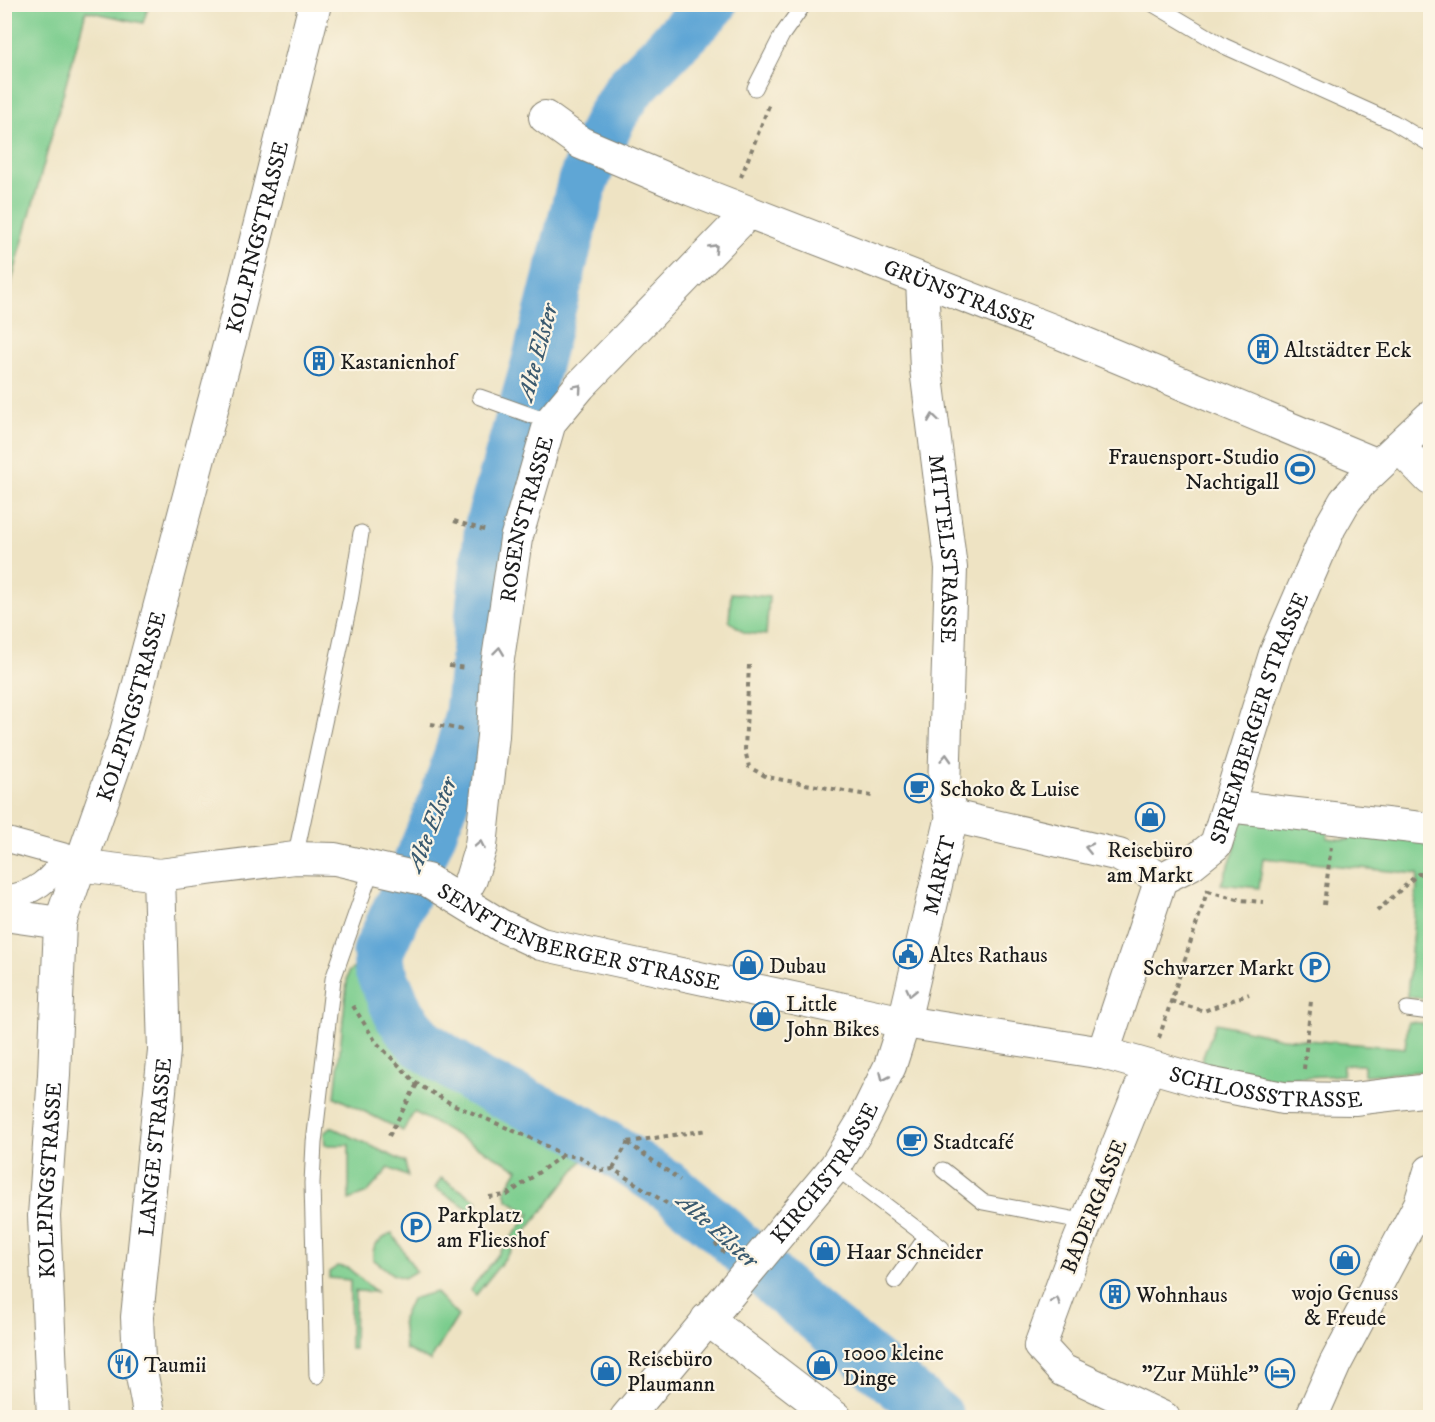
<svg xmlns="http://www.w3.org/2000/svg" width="1435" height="1422" font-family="'IM FELL DW Pica',serif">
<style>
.green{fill:#7bcd8e;stroke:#4c7455;stroke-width:1.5}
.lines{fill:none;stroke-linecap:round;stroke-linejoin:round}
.river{stroke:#5fa6d5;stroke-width:51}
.service-casing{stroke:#858070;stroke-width:17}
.pedestrian-casing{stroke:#858070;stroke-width:26}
.minor-casing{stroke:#858070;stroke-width:34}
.path{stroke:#858070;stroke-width:4;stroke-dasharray:4.5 4.5;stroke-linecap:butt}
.service{stroke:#fff;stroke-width:15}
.pedestrian{stroke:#fff;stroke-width:24}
.minor{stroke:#fff;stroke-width:32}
.oneway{stroke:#999}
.labels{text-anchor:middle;stroke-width:4.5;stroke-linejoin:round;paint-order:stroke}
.street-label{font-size:22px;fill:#1c1c1c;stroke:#fcf5e5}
.poi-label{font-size:22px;fill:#1c1c1c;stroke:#fcf5e5;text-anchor:start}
.water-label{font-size:24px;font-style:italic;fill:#3a5a6f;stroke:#fcf5e5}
</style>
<rect width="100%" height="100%" fill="#fcf5e5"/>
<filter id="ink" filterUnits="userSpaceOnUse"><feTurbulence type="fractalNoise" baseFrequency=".0167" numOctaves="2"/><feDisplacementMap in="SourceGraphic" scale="12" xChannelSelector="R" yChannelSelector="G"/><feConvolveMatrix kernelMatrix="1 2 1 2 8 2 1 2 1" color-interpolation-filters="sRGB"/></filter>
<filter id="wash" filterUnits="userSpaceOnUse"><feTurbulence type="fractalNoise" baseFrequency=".008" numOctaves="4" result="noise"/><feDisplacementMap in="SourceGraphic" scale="24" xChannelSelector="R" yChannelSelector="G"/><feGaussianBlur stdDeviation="1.35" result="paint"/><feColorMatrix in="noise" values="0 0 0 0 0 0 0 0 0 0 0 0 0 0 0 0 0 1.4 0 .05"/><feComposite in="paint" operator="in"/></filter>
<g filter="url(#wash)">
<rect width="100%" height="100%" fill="#eee3c3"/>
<!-- green -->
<g class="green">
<path d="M 5,4 L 149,5 L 143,23 L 86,11 L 6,302 Z"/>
<path d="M 731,593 L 769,597 L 766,635 L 745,633 L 729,621 Z"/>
<path d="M 1241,820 L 1329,828 L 1327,838 L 1349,840 L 1351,831 L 1430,840 L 1430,999 L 1407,997 L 1418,874 L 1263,858 L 1259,888 L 1221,884 L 1234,852 Z"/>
<path d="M 374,967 L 395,1020 L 414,1052 L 462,1083 L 570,1134 L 610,1163 L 605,1168 L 586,1156 L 476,1295 L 470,1290 L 530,1214 L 508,1200 L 505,1191 L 518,1169 L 414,1112 L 403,1131 L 335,1097 L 348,972 L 354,968 Z"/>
<path d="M 1408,1022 L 1422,1023 L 1430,1031 L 1429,1071 L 1364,1075 L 1364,1065 L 1343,1065 L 1343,1075 L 1243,1080 L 1201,1062 L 1216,1023 L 1282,1038 L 1405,1048 Z"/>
<path d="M 331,1127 L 405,1162 L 408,1177 L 389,1168 L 367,1193 L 349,1200 L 349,1145 L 325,1145 L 324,1133 Z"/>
<path d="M 441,1178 L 478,1201 L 472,1211 L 435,1188 Z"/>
<path d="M 392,1233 L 416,1271 L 404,1278 L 392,1274 L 373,1259 C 371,1244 380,1240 392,1233 Z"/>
<path d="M 338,1266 L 348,1268 L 376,1292 L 355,1291 L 354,1349 L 350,1349 L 350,1280 L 329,1278 L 329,1272 Z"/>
<path d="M 435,1292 L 458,1316 L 430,1361 L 405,1349 L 402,1319 L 411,1299 Z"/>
</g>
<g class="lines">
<!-- river -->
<path class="river" d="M 712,4 L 630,88 L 610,119 L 583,181 L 536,365 L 490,525 L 470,713 C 452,795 413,876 378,952 L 379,968 L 400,1016 L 421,1043 L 479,1082 L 580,1129 L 671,1188 L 722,1230 L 779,1286 L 939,1418"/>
</g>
</g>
<g filter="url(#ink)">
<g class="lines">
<!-- service casing -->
<g class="service-casing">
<g id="service">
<path d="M 1153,4 L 1224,46 L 1393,122 L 1430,144"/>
<path d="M 755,88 L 782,35 L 804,4"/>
<path d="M 480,397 L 550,422"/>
<path d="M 295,858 L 350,601 L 361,533"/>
<path d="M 1407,1009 L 1430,1012"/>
<path d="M 835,1167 L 942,1248"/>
<path d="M 943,1170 L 983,1202 L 1087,1222"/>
<path d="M 895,1281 L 927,1236"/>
<path d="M 317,1376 L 312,1183 L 314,1143 L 333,979 L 372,868"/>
</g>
</g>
<!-- pedestrian casing -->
<g class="pedestrian-casing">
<path id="pedestrian" d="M 4,839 L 66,856 C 51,880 34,894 4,898"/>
</g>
<!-- minor casing -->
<g class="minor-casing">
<g id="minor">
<path id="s1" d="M 545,117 L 581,143 L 692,190 L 1060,333 L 1378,465"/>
<path id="s2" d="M 922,280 L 926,369 L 951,568 L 944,789 L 952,816"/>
<path d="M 1399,447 L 1430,479"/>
<path d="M 1228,806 L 1430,829"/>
<path id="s3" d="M 78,865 L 159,875 L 295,858 L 335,859 L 427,880 L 500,925 L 541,944 L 904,1022 L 1103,1053 L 1208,1083 L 1283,1098 L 1354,1099 L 1430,1090"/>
<path id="s4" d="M 460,899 L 471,879 L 481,846 L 493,736 L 496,672 L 516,539 L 550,422 L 580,386 L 748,213"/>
<path d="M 4,915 L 60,923"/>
<path id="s5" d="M 1103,1053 L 1161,879 L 1191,864 L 1216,844 L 1275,654 L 1330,527 L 1345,501 L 1362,481 L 1430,417"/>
<path d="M 1149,1067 L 1073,1256 L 1040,1346 L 1062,1370 L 1164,1418"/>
<path d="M 707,1319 L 836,1418"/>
<path id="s6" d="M 53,1418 L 44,1216 L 54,1075 L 60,923 L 125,736 L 237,315 L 315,4"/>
<path id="s7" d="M 150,1418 L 139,1360 L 137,1317 L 164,1051 L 159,875"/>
<path id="s8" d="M 626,1418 L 835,1167 L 863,1121 L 890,1066 L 904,1022 L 952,816 L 1119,855 L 1161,879"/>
<path d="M 1311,1418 L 1335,1364 L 1420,1204 L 1430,1171"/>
</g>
</g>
<!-- path -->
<g class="path">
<path d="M 741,177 L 770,103"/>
<path d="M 454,521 L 487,531"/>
<path d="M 749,665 L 745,750 L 749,767 L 767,777 L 872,796"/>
<path d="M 449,666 L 466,668"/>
<path d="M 431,724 L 463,730"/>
<path d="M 1208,891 L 1241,900 L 1263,902"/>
<path d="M 1324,905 L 1331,846"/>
<path d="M 1377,911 L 1418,874 L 1430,874"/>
<path d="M 1171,1001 L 1204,1011 L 1249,994"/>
<path d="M 353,1006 L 376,1042 L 417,1084 L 452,1104 L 537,1141 L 563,1155 L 580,1157 L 600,1171 L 613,1169 L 671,1206"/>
<path d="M 1159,1038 L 1208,889"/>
<path d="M 1304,1069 L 1311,1001"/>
<path d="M 389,1136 L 417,1084"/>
<path d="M 628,1142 L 707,1130"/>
<path d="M 628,1143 L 680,1180"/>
<path d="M 613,1169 L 628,1142"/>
<path d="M 489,1197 L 507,1195 L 563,1155"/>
<path d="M 715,1243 L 725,1253"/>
</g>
<!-- service -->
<use href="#service" class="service"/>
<!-- pedestrian -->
<use href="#pedestrian" class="pedestrian"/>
<!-- minor -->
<use href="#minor" class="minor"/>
</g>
<!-- one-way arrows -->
<defs><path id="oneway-chevron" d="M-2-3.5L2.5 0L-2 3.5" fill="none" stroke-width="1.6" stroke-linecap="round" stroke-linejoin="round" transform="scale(1.5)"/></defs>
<g class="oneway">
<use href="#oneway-chevron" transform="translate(714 248) rotate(-46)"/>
<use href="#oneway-chevron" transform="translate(578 388) rotate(-49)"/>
<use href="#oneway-chevron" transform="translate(933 418) rotate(-98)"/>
<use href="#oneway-chevron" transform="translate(499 651) rotate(-83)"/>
<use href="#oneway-chevron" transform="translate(946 758) rotate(-87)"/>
<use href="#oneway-chevron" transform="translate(480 845) rotate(-79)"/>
<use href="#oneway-chevron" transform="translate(1089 848) rotate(-167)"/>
<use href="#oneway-chevron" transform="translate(911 992) rotate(103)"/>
<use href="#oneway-chevron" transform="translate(884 1077) rotate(114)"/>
<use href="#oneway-chevron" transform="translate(1056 1301) rotate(-70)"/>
</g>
</g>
<!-- icons -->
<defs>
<g id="building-ring" transform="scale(1.5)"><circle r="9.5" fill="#fcf5e5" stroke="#1f6fb2" stroke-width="1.5"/><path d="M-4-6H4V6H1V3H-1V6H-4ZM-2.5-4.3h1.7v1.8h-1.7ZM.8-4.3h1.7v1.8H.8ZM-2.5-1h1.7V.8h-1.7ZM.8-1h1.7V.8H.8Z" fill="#1f6fb2"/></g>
<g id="stadium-ring" transform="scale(1.5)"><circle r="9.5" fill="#fcf5e5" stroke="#1f6fb2" stroke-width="1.5"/><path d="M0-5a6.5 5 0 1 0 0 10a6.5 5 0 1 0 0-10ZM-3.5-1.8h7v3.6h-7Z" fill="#1f6fb2"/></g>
<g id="cafe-ring" transform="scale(1.5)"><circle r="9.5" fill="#fcf5e5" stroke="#1f6fb2" stroke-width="1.5"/><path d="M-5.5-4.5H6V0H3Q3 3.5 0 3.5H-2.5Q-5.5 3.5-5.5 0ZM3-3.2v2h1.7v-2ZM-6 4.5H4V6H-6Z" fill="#1f6fb2"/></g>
<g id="shop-ring" transform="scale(1.5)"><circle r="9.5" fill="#fcf5e5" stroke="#1f6fb2" stroke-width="1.5"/><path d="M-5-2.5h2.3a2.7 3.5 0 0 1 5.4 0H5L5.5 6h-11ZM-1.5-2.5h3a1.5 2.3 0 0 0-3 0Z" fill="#1f6fb2"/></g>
<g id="civic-ring" transform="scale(1.5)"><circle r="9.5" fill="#fcf5e5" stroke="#1f6fb2" stroke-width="1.5"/><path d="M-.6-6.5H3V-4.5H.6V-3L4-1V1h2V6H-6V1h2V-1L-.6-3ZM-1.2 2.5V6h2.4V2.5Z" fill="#1f6fb2"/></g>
<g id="parking-ring" transform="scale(1.5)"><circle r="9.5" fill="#fcf5e5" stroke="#1f6fb2" stroke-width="1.5"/><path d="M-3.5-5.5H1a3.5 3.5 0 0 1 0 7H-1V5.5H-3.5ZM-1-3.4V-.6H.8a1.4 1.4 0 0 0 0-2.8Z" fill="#1f6fb2"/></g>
<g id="restaurant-ring" transform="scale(1.5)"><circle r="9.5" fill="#fcf5e5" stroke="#1f6fb2" stroke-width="1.5"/><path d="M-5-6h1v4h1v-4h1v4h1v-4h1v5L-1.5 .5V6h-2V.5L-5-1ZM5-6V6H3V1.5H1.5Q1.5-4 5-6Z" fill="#1f6fb2"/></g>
<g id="hotel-ring" transform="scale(1.5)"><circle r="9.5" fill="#fcf5e5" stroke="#1f6fb2" stroke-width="1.5"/><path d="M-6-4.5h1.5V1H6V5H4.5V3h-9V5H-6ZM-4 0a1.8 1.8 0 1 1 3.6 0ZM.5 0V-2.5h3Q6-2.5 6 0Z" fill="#1f6fb2"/></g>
</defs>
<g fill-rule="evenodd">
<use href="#building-ring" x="1263" y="349"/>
<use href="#building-ring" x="319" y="361"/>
<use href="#stadium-ring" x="1300" y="469"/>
<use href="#cafe-ring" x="919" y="788"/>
<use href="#shop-ring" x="1150" y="817"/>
<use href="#civic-ring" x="908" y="954"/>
<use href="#shop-ring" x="748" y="965"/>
<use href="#parking-ring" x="1315" y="967"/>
<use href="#shop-ring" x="765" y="1016"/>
<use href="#cafe-ring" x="912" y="1141"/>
<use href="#parking-ring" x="416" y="1227"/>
<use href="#shop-ring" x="825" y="1251"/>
<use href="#shop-ring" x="1345" y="1260"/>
<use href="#building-ring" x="1115" y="1294"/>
<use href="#restaurant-ring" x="123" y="1364"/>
<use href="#shop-ring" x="822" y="1365"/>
<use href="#shop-ring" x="606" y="1371"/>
<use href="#hotel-ring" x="1280" y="1373"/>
</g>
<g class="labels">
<!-- street labels -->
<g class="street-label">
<text dy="8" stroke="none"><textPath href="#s6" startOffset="1210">KOLPINGSTRASSE</textPath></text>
<text dy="8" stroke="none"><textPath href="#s1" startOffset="452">GRÜNSTRASSE</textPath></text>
<text dy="8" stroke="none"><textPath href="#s4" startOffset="388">ROSENSTRASSE</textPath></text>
<text dy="8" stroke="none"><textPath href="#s2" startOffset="270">MITTELSTRASSE</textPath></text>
<text dy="8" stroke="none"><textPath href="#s6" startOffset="724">KOLPINGSTRASSE</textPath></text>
<text dy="8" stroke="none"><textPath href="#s5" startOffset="382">SPREMBERGER STRASSE</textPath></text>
<text dy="8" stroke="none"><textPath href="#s8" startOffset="639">MARKT</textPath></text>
<text dy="8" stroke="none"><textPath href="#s3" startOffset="518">SENFTENBERGER STRASSE</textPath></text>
<text dy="8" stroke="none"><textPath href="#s3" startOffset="1224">SCHLOSSSTRASSE</textPath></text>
<text dy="8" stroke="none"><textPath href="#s7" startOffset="273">LANGE STRASSE</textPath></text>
<text dy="8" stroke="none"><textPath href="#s8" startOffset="316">KIRCHSTRASSE</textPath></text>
<text dy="8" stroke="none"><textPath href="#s6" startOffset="238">KOLPINGSTRASSE</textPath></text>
<text transform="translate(1093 1206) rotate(-68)" y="8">BADERGASSE</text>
</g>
<!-- poi labels -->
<g class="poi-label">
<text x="1284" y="357">Altstädter Eck</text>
<text x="340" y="369">Kastanienhof</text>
<text x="1279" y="464" text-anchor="end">Frauensport-Studio<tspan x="1279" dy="25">Nachtigall</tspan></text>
<text x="940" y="796">Schoko &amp; Luise</text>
<text x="1150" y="857" text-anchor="middle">Reisebüro<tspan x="1150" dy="25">am Markt</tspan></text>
<text x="929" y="962">Altes Rathaus</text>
<text x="769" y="973">Dubau</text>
<text x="1294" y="975" text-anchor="end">Schwarzer Markt</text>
<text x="786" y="1011">Little<tspan x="786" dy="25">John Bikes</tspan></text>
<text x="933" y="1149">Stadtcafé</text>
<text x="437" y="1222">Parkplatz<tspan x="437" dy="25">am Fliesshof</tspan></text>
<text x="846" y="1259">Haar Schneider</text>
<text x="1345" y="1300" text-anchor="middle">wojo Genuss<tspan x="1345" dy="25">&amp; Freude</tspan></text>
<text x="1136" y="1302">Wohnhaus</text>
<text x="843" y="1360">1000 kleine<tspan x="843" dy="25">Dinge</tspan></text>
<text x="627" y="1366">Reisebüro<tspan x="627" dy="25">Plaumann</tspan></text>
<text x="144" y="1372">Taumii</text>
<text x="1259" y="1381" text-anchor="end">"Zur Mühle"</text>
</g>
<!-- water labels -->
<g class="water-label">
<text transform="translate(537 352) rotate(-75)" y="8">Alte Elster</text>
<text transform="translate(431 824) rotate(-68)" y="8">Alte Elster</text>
<text transform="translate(718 1230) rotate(42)" y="8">Alte Elster</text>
</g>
</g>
<!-- margin -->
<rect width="1435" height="1422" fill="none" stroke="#fcf5e5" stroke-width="24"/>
</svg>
